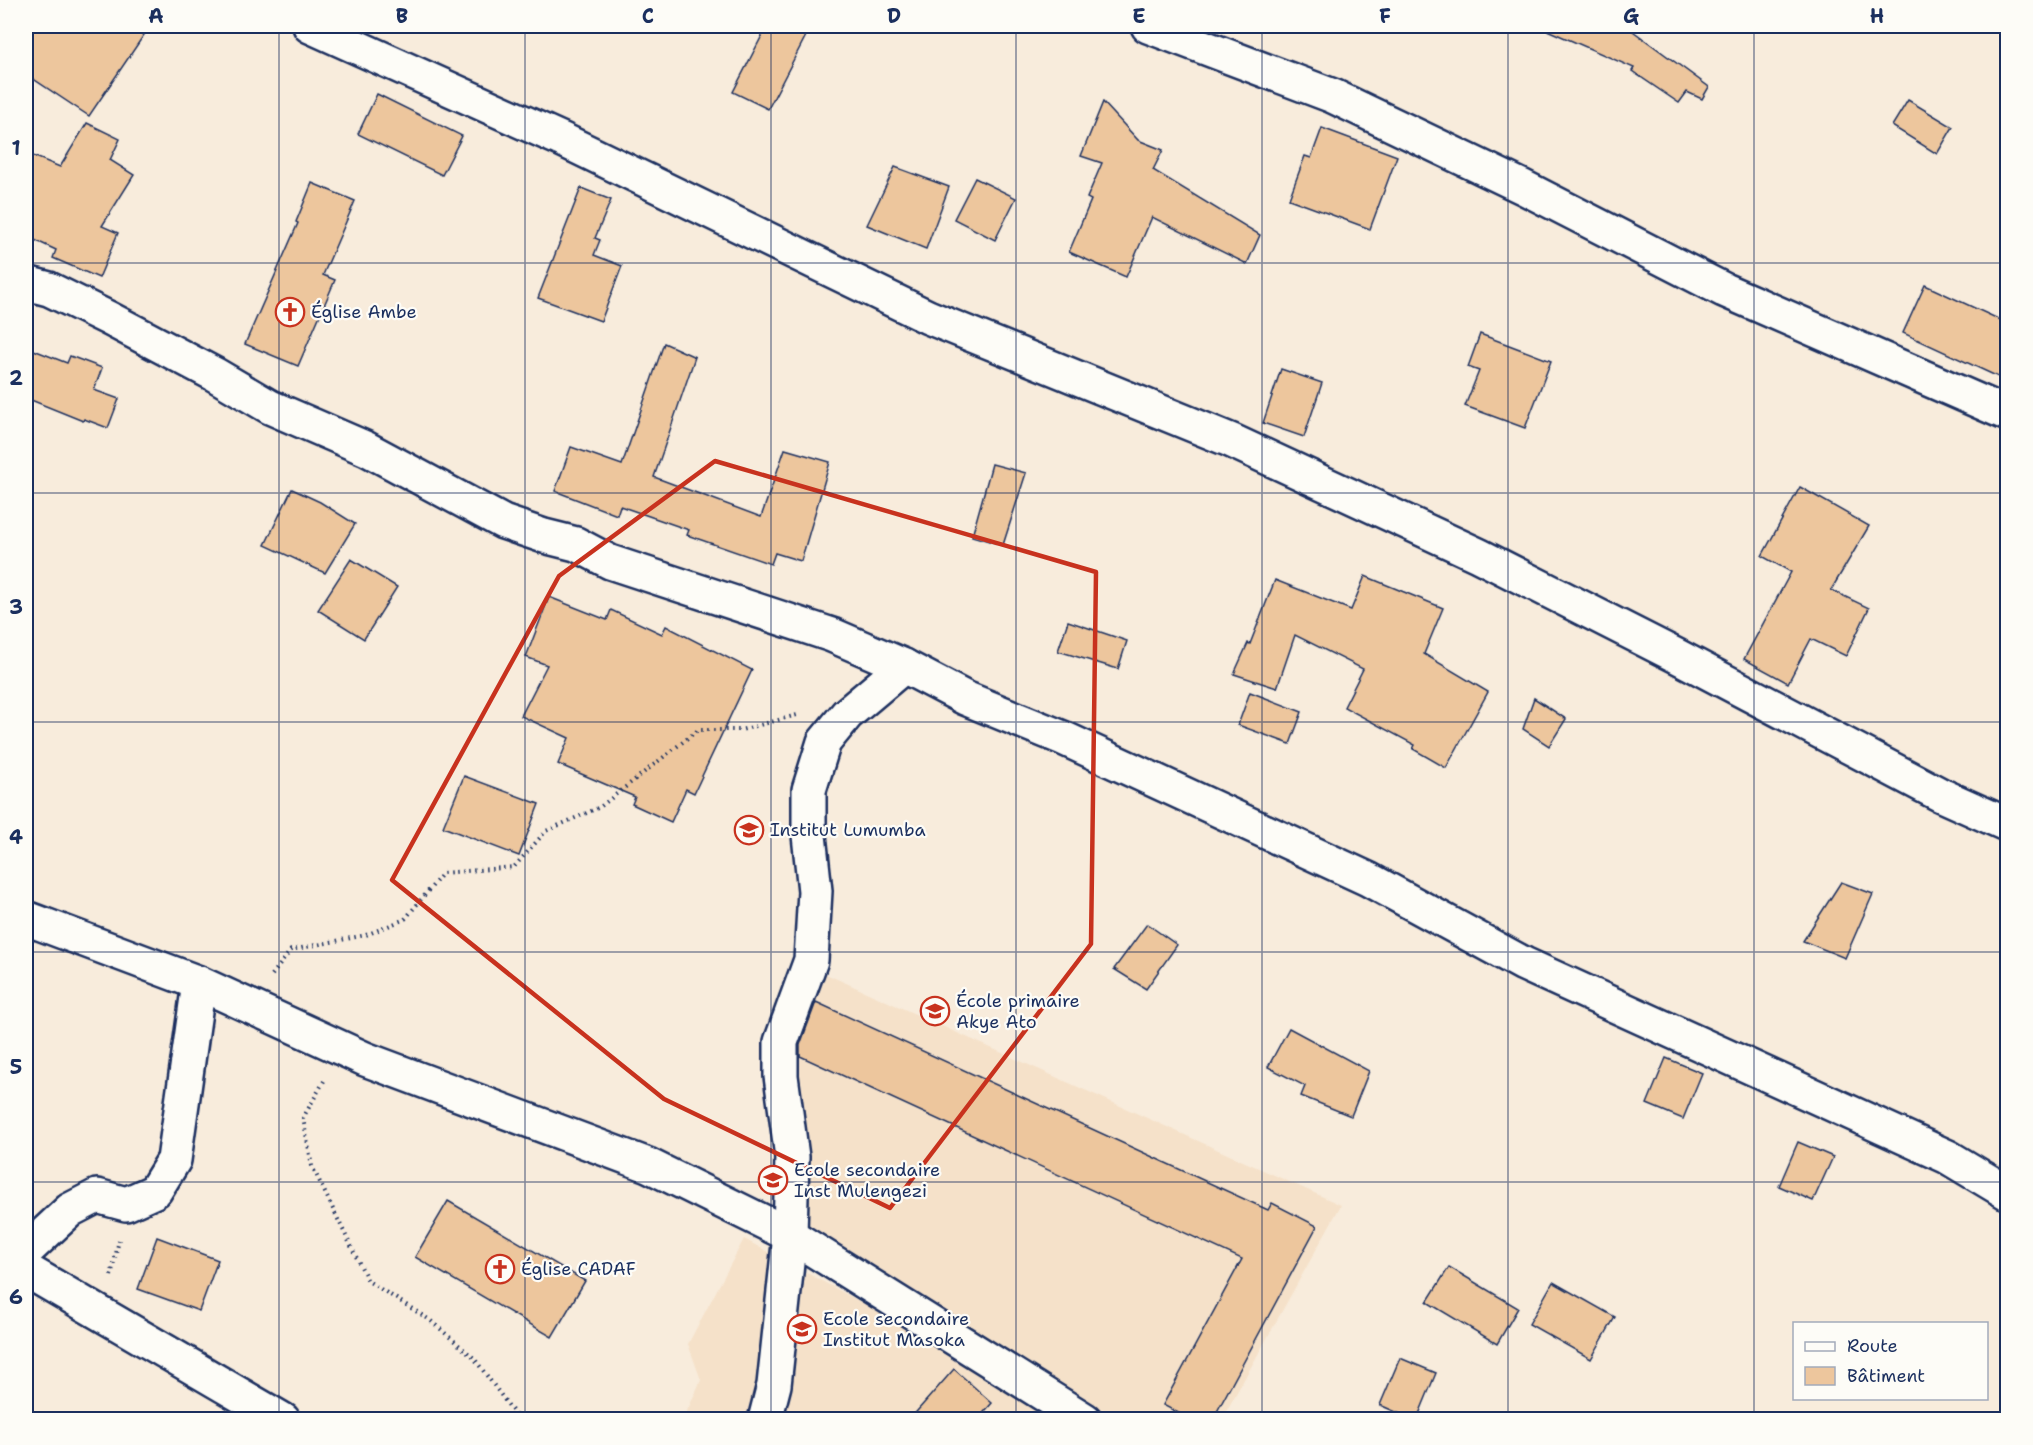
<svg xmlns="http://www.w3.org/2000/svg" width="2033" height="1445" font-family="'Shantell Sans',sans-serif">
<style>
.built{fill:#f5e1c9}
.building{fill:#edc69d;stroke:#1b2f5e;stroke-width:1.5}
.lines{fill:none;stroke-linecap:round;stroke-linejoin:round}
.minor-casing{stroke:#1b2f5e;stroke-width:38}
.path{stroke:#1b2f5e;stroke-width:4;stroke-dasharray:1.5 4.5;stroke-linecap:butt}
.minor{stroke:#fdfcf7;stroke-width:33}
.marked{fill:none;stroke:#c8321e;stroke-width:4.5;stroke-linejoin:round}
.grid{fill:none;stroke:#1b2f5e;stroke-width:1.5;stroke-opacity:0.55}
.labels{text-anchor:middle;stroke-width:4.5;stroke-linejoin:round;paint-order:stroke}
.poi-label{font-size:18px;fill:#1b2f5e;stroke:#fdfcf7;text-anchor:start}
.neatline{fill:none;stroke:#1b2f5e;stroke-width:2}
.grid-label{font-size:20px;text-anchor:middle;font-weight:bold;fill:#1b2f5e}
</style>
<rect width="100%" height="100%" fill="#f8ecdc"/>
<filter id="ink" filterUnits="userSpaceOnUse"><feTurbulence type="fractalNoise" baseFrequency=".0167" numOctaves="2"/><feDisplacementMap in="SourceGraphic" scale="12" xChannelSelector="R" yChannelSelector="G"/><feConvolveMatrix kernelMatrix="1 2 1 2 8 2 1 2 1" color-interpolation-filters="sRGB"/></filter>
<g filter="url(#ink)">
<!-- built -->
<g class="built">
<path d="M 817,970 L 1341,1205 L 1222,1419 L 1118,1419 L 802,1233 L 789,1047 Z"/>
<path d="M 744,1239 L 883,1314 L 1051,1419 L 683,1420 L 701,1380 L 688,1344 Z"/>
</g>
<!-- building -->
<g class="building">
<path d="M 36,26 L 150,26 L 89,116 L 26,74 L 26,42 Z"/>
<path d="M 767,26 L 811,26 L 768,109 L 733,92 Z"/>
<path d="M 1538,26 L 1626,26 L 1709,87 L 1702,99 L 1687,92 L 1679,103 L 1632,71 L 1634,68 Z"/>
<path d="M 377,94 L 462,136 L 442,175 L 358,134 Z"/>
<path d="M 1908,100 L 1953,127 L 1937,154 L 1892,126 Z"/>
<path d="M 1103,102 L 1138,140 L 1163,150 L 1153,170 L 1260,235 L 1247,264 L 1152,217 L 1126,277 L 1069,252 L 1091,200 L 1087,198 L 1102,163 L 1081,156 Z"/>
<path d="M 87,123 L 120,139 L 110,160 L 134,175 L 102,226 L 118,233 L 99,278 L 53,258 L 56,250 L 26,236 L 26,153 L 60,167 Z"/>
<path d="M 1322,128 L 1397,156 L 1370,229 L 1289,199 L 1305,156 L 1311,158 Z"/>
<path d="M 895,167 L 949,187 L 926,249 L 867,225 Z"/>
<path d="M 975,178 L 1016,198 L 995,240 L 954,219 Z"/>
<path d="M 312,183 L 355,201 L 323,275 L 335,280 L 298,366 L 245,344 L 298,223 L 296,222 Z"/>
<path d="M 581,188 L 611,200 L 595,238 L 600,240 L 594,255 L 622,266 L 601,321 L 538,298 Z"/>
<path d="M 1925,285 L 2007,323 L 2007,381 L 1903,333 Z"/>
<path d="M 1480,334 L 1551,361 L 1525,428 L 1465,406 L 1479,371 L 1468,367 Z"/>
<path d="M 664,343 L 695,357 L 654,477 L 761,517 L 785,449 L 830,462 L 801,561 L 775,553 L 771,564 L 687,535 L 689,530 L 620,506 L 617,515 L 555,491 L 571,447 L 622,465 Z"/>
<path d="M 26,347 L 67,363 L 70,356 L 102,368 L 94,390 L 119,399 L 108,428 L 84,419 L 83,421 L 26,398 Z"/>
<path d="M 1281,369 L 1322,383 L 1304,437 L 1263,423 Z"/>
<path d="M 992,464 L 1026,473 L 1003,545 L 972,536 Z"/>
<path d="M 1800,487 L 1869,526 L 1831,590 L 1869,608 L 1846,656 L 1811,639 L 1788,683 L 1744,659 L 1791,572 L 1762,556 Z"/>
<path d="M 292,489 L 320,502 L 355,524 L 325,573 L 265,545 Z"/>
<path d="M 351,559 L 397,587 L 364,639 L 318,610 Z"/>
<path d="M 1365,576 L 1443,608 L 1424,654 L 1488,692 L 1446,768 L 1413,749 L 1415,745 L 1344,707 L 1363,669 L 1295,635 L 1277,688 L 1234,674 L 1248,643 L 1250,644 L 1275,580 L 1351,610 Z"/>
<path d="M 549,597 L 607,620 L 611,610 L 662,634 L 666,626 L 752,670 L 694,793 L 686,789 L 671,822 L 632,804 L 635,797 L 558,764 L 569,738 L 521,716 L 547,665 L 526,657 Z"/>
<path d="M 1068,621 L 1127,641 L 1118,669 L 1058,651 Z"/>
<path d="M 1250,692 L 1302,712 L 1290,744 L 1238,725 Z"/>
<path d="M 1534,698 L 1566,719 L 1549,746 L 1523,729 Z"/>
<path d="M 464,776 L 539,804 L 519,856 L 443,827 Z"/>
<path d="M 1841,882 L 1873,894 L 1845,958 L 1803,941 Z"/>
<path d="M 1147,924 L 1177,945 L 1146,989 L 1114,969 Z"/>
<path d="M 816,1002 L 1268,1210 L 1272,1203 L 1317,1226 L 1213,1419 L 1190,1419 L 1163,1405 L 1242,1259 L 800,1056 L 800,1045 Z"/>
<path d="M 1289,1028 L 1369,1071 L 1351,1116 L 1301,1096 L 1305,1086 L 1268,1067 Z"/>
<path d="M 1666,1058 L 1702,1073 L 1683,1119 L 1647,1104 Z"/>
<path d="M 1798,1142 L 1833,1157 L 1813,1201 L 1779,1186 Z"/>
<path d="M 448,1201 L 585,1281 L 552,1337 L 415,1257 Z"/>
<path d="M 157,1237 L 218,1260 L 199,1311 L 138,1289 Z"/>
<path d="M 1449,1267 L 1518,1308 L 1497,1344 L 1427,1302 Z"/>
<path d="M 1553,1282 L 1615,1317 L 1591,1359 L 1529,1324 Z"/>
<path d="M 1400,1358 L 1436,1373 L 1417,1419 L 1412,1419 L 1380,1405 Z"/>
<path d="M 954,1369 L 992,1403 L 978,1419 L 910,1419 Z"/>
</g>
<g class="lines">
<!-- minor casing -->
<g class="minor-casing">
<g id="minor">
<path d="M 310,26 L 563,140 L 928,317 L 1230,440 L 1478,555 L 1677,656 L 1941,795 L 2008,825"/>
<path d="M 1148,26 L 1333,96 L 1523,187 L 1724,290 L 2008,414"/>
<path d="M 26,283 L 49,289 L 108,318 L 214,374 L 270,407 L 367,449 L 503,522 L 544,536 L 576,544 L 610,562 L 832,635 L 904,666 L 965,698 L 1063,738 L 1368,879 L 1524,964 L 1948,1157 L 2008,1193"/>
<path d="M 26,918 L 199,983 L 365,1059 L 648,1165 L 790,1235 L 1085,1420"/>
<path d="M 26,1251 L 70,1210 L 97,1196 L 126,1204 L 155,1191 L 174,1160 L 199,983"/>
<path d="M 26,1270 L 283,1420"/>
<path d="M 765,1420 L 774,1385 L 790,1235 L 792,1157 L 781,1076 L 781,1042 L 811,960 L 815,891 L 809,835 L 809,790 L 824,742 L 847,714 L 904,666"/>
</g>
</g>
<!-- path -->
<g class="path">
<path d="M 272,975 L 291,950 L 366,935 L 405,919 L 443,873 L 514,867 L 546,831 L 600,807 L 698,730 L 741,730 L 797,715"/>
<path d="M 324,1081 L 303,1118 L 312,1166 L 368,1281 L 430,1320 L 474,1358 L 519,1420"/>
<path d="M 111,1276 L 119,1240"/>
</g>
<!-- minor -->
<use href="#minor" class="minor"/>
</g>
</g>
<!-- marked area -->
<path class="marked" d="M 715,461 L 1096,572 L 1091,944 L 890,1208 L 664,1099 L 392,880 L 559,576 Z"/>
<!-- grid -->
<path class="grid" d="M 279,26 L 279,1420M 525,26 L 525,1420M 771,26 L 771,1420M 1016,26 L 1016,1420M 1262,26 L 1262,1420M 1508,26 L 1508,1420M 1754,26 L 1754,1420M 26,263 L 2008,263M 26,493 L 2008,493M 26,722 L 2008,722M 26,952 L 2008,952M 26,1182 L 2008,1182"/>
<!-- icons -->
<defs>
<g id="church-ring" transform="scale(1.5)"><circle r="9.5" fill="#fdfcf7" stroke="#c8321e" stroke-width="1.5"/><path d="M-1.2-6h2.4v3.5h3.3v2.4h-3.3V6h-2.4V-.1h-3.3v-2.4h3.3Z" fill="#c8321e"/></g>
<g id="school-ring" transform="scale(1.5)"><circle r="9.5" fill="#fdfcf7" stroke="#c8321e" stroke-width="1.5"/><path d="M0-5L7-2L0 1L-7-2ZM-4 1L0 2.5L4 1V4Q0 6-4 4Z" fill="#c8321e"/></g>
</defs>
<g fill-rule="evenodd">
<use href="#church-ring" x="290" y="312"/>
<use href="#school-ring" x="749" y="830"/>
<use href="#school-ring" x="935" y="1011"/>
<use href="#school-ring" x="773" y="1180"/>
<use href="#church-ring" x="500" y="1269"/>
<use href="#school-ring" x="802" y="1329"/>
</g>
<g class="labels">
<!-- poi labels -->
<g class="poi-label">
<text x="311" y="318">Église Ambe</text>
<text x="770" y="836">Institut Lumumba</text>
<text x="956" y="1007">École primaire<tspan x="956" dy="21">Akye Ato</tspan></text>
<text x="794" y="1176">Ecole secondaire<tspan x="794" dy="21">Inst Mulengezi</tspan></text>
<text x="521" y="1275">Église CADAF</text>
<text x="823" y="1325">Ecole secondaire<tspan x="823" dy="21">Institut Masoka</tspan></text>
</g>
</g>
<!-- margin -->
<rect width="2033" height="1445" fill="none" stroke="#fdfcf7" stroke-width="66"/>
<!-- legend -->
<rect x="1793" y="1322" width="195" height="78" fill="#fdfcf7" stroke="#a3aaba" stroke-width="1.5"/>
<rect x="1805" y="1342" width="30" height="9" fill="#fdfcf7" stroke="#a3aaba" stroke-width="1.5"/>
<text x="1847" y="1352" font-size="18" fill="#1b2f5e">Route</text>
<rect x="1805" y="1367" width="30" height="18" fill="#edc69d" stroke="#a3aaba" stroke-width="1.5"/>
<text x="1847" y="1382" font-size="18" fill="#1b2f5e">Bâtiment</text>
<rect x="33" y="33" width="1967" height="1379" class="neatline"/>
<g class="grid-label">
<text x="156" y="23">A</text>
<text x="402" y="23">B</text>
<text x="648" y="23">C</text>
<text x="894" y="23">D</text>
<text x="1139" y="23">E</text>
<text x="1385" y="23">F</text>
<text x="1631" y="23">G</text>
<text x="1877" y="23">H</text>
<text x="16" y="155">1</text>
<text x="16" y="385">2</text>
<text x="16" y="614">3</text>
<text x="16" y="844">4</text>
<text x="16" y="1074">5</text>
<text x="16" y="1304">6</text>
</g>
</svg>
